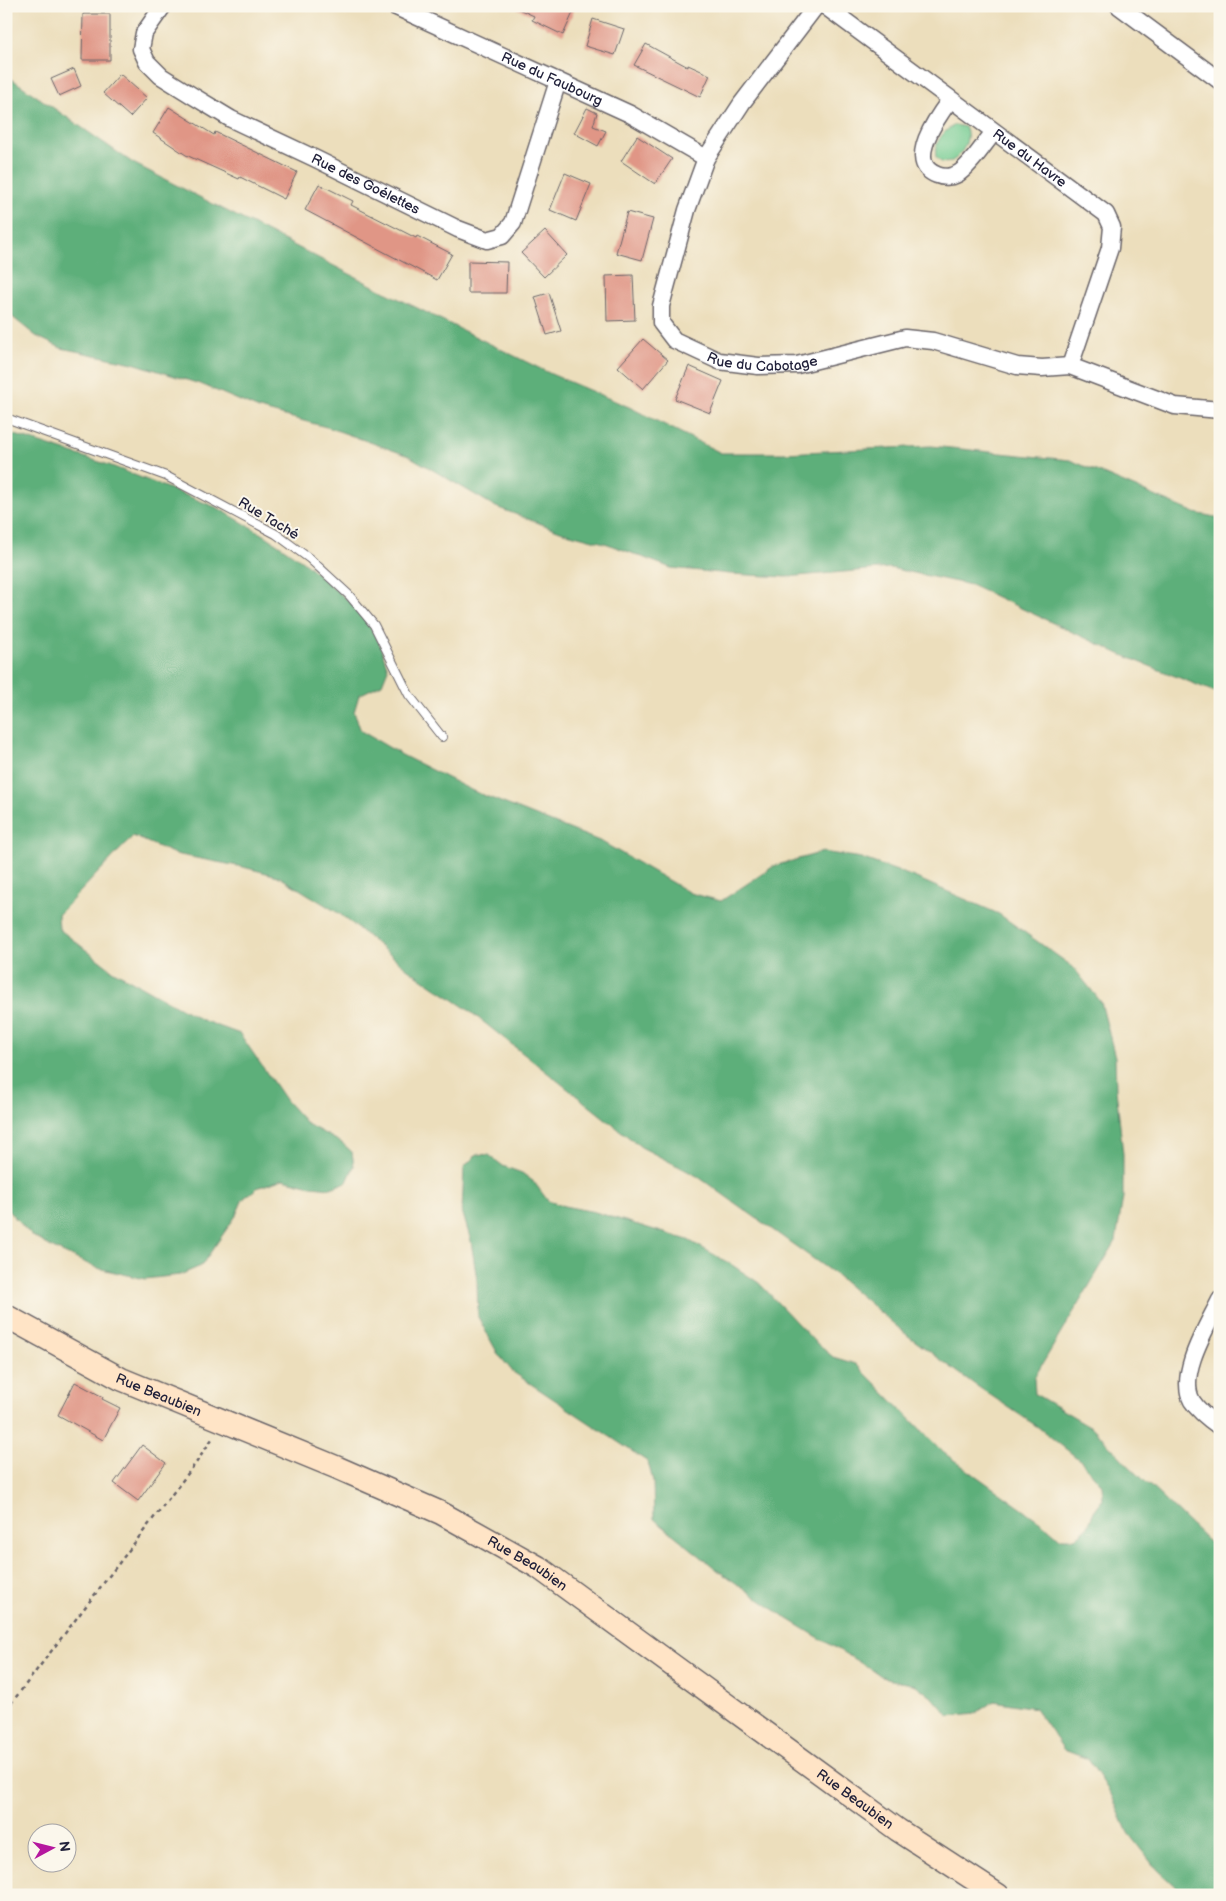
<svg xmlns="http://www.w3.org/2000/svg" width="1226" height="1901" font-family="'Balsamiq Sans',sans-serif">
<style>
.green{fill:#72cb90;stroke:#4a7666}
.forest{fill:#5daf7a;stroke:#40685a}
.building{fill:#e09686}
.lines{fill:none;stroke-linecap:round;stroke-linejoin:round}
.lane-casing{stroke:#696468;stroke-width:10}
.street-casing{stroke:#696468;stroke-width:19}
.secondary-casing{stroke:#696468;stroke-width:25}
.path{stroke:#696468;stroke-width:2.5;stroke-dasharray:4 4;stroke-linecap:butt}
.lane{stroke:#fff;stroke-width:8}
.street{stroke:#fff;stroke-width:16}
.secondary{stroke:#ffe4c6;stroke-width:22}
.labels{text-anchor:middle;stroke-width:4;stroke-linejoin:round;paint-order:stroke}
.street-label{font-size:14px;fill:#22223b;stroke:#fbf7ec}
</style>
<rect width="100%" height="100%" fill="#fbf7ec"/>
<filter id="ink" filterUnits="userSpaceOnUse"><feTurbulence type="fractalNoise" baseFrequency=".02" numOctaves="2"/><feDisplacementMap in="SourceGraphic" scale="10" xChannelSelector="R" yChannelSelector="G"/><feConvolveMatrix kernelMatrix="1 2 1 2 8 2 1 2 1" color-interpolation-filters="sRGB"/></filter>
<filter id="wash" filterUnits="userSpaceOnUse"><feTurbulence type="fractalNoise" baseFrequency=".0096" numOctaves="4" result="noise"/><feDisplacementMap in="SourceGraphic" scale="20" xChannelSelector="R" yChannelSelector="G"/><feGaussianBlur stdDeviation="1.12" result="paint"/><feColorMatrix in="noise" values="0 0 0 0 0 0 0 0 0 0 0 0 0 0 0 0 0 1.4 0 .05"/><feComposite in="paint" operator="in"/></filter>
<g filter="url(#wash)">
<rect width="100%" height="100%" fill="#ecdebc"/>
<!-- green -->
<path class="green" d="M 956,125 L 965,127 C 975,143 949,176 936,157 C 933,144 944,129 956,125 Z"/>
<!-- forest -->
<g class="forest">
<path d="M 6,75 L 133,163 L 383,291 L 551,374 L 629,407 L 721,453 L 784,453 L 931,446 L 1070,460 L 1195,513 L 1220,518 L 1220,694 L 1122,655 L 971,585 L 890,568 L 786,577 L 730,574 L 671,568 L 608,544 L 563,532 L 496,507 L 409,456 L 330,428 L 259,409 L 203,385 L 133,363 L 61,348 L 36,336 L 6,312 Z"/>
<path d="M 6,432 L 109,465 L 218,508 L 266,536 L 304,562 L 360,611 L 379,642 L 388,669 L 382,684 L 359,695 L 354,712 L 361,731 L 402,755 L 473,791 L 602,842 L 690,893 L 721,901 L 774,866 L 823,852 L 861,858 L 914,877 L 999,914 L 1073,967 L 1101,1002 L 1115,1057 L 1116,1089 L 1123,1154 L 1123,1197 L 1116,1241 L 1034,1378 L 1035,1394 L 1093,1428 L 1126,1463 L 1208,1541 L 1220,1550 L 1220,1895 L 1185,1895 L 1157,1870 L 1128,1833 L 1111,1794 L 1088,1759 L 1064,1750 L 1035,1708 L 994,1701 L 976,1713 L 949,1716 L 934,1699 L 916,1685 L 887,1679 L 788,1619 L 720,1572 L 654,1519 L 653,1481 L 648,1462 L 513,1372 L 498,1354 L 478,1317 L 477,1280 L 471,1241 L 462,1211 L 464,1167 L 477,1154 L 489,1155 L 503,1166 L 522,1173 L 534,1182 L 548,1201 L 564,1206 L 595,1212 L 688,1240 L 729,1263 L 759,1283 L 814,1341 L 833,1357 L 856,1364 L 944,1453 L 1042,1523 L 1059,1538 L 1075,1538 L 1087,1528 L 1094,1511 L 1103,1499 L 1102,1485 L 1081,1461 L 1038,1427 L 974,1384 L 907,1335 L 836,1275 L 697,1176 L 641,1147 L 467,1009 L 408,969 L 340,914 L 278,876 L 243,867 L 175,854 L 133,836 L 58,915 L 59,929 L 112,970 L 202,1020 L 240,1034 L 286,1101 L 307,1124 L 342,1143 L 352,1152 L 354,1166 L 347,1182 L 331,1188 L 311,1186 L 283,1179 L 257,1188 L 243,1199 L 235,1217 L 201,1266 L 180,1275 L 145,1279 L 97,1268 L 53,1248 L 31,1235 L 6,1208 Z"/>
</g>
<g id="blocks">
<!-- building -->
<g class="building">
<path d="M 512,6 L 576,6 L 563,35 L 532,20 L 534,16 Z"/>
<path d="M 83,14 L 110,14 L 110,60 L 82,60 Z"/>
<path d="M 593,19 L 624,29 L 615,55 L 585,46 Z"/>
<path d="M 646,44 L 688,67 L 688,65 L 710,75 L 700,97 L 634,65 Z"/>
<path d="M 74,69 L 81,86 L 59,96 L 51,79 Z"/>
<path d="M 120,74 L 147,98 L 130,117 L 103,93 Z"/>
<path d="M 169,107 L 214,135 L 215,132 L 297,172 L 284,199 L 240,177 L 239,179 L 186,155 L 153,133 Z"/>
<path d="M 587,108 L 597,113 L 593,126 L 606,131 L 598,146 L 574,133 Z"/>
<path d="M 637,136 L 672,159 L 655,184 L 621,161 Z"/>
<path d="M 565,173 L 591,184 L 576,221 L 550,210 Z"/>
<path d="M 319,184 L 353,201 L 351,205 L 416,238 L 417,236 L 452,254 L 437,280 L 305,210 Z"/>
<path d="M 627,212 L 653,219 L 642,260 L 616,253 Z"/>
<path d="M 545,231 L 567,255 L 544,277 L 521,253 Z"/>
<path d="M 468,261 L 507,262 L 506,293 L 468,293 Z"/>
<path d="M 633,275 L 635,320 L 607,321 L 606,276 Z"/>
<path d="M 549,293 L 561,331 L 547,335 L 535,297 Z"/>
<path d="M 643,339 L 668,360 L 643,389 L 618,367 Z"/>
<path d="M 689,366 L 723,381 L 710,413 L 675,399 Z"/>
<path d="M 75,1382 L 103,1397 L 102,1399 L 120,1408 L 103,1440 L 58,1415 Z"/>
<path d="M 142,1445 L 166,1463 L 138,1501 L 114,1483 Z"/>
</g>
</g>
</g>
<g filter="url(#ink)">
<use href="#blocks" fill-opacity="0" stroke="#696468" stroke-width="1"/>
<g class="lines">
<!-- lane casing -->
<g class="lane-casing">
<path id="lane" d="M 6,418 L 166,476 L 276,534 L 310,559 L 349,595 L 374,625 L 409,695 L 442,737"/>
</g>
<!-- street casing -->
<g class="street-casing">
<g id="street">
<path id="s1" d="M 163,6 L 144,33 L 141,49 L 147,62 L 161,76 L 193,96 L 231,119 L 314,158 L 458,229 L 487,240 L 502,236 L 513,223 L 558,81"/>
<path id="s2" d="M 394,6 L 630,114 L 706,158"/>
<path id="s3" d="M 816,6 L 742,103 L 706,158 L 687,210 L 661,306 L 661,323 L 674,340 L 719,361 L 758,366 L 797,365 L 905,338 L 933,341 L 1017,366 L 1042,368 L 1070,366 L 1175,406 L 1220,410"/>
<path id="s4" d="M 825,6 L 1106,214 L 1112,227 L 1110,248 L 1070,366"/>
<path d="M 1119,6 L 1220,81"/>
<path d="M 950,100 C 938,116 904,163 937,175 C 944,178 953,177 959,173 C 973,163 983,145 994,132"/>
<path d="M 1220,1300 C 1208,1325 1177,1374 1192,1401 C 1199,1412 1210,1420 1220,1427"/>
</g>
</g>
<!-- secondary casing -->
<g class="secondary-casing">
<g id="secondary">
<path id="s5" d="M 6,1316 L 121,1379 L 338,1468 L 441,1513 L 538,1567 L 898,1830 L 998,1895"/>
</g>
</g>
<!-- path -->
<path class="path" d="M 6,1710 L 196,1463 L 214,1436"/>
<!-- lane -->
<use href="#lane" class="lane"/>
<!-- street -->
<use href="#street" class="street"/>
<!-- secondary -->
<use href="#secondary" class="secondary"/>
</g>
</g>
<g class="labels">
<!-- street labels -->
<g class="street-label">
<text dy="5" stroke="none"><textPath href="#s2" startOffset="174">Rue du Faubourg</textPath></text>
<text dy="5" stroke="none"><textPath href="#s4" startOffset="255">Rue du Havre</textPath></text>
<text dy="5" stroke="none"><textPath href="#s1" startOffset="315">Rue des Goélettes</textPath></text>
<text dy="5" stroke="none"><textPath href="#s3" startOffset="474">Rue du Cabotage</textPath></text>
<text transform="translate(269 518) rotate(31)" y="5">Rue Taché</text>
<text dy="5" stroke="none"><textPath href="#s5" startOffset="172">Rue Beaubien</textPath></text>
<text dy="5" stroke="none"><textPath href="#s5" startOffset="578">Rue Beaubien</textPath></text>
<text dy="5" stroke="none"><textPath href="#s5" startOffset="982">Rue Beaubien</textPath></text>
</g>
</g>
<!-- margin -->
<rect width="1226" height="1901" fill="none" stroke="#fbf7ec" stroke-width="25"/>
<!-- north arrow -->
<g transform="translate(52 1848) rotate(83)"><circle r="24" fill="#fbf7ec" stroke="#a4a2a5"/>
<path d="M0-4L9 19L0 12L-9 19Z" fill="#b5179e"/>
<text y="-8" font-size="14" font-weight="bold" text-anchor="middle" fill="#22223b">N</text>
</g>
</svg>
